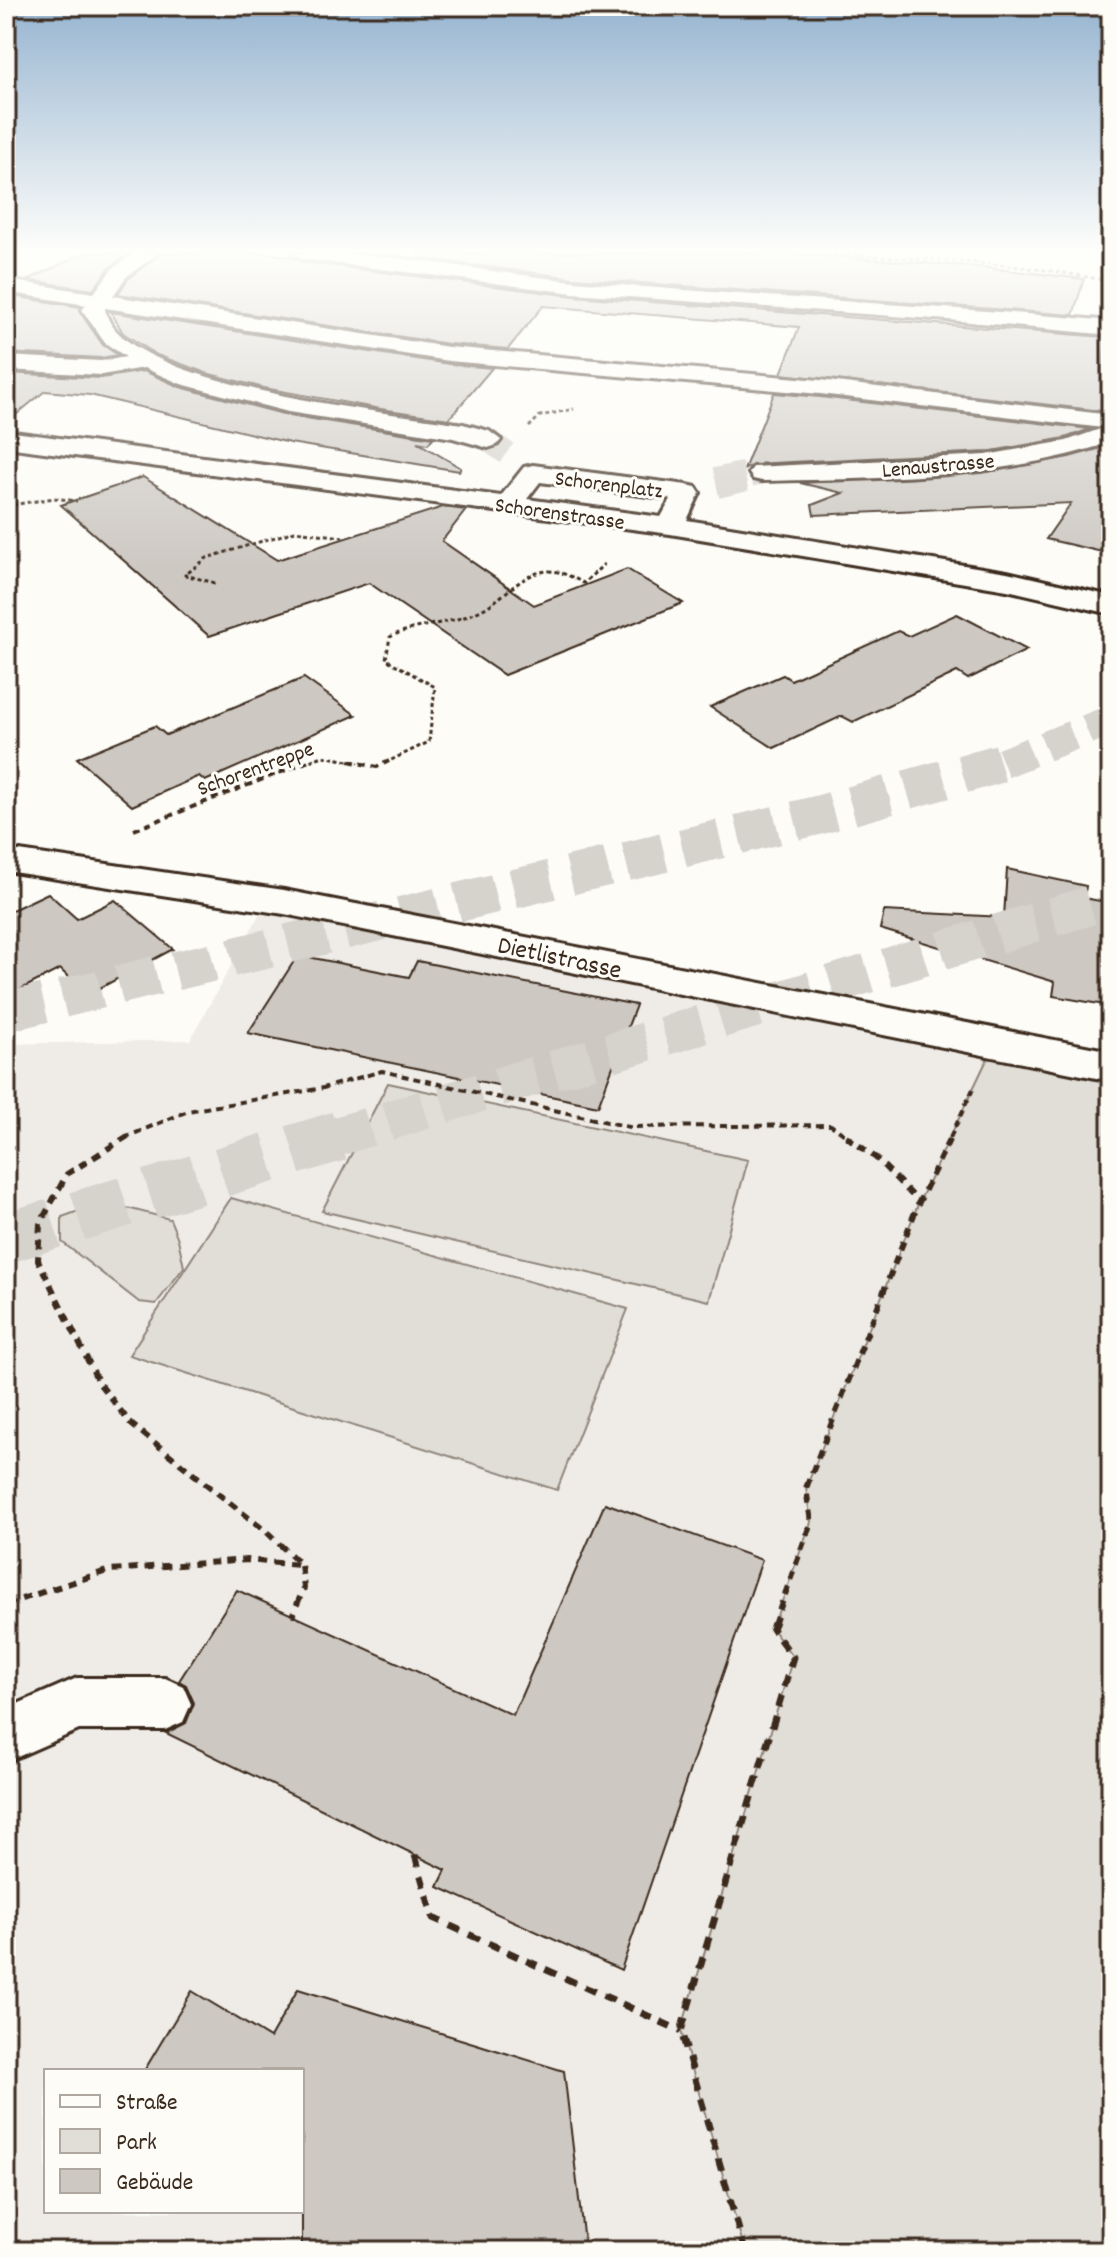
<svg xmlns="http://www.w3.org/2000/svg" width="1117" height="2257" font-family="Dekko,sans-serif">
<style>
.built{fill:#efece7;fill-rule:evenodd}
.green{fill:#e1ded7;stroke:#8e847a;stroke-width:2}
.building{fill:#cdc8c2;stroke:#3b2a1e;stroke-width:2}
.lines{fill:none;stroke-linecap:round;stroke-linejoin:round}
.minor-tunnel-far1{stroke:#d6d2cc;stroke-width:23;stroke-dasharray:23 11;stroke-linecap:butt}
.minor-tunnel{stroke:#d6d2cc;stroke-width:30;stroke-dasharray:30 15;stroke-linecap:butt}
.motorway-tunnel-far2{stroke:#d6d2cc;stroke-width:30;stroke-dasharray:30 15;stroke-linecap:butt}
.motorway-tunnel-far1{stroke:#d6d2cc;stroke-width:39;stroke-dasharray:39 19;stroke-linecap:butt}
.motorway-tunnel{stroke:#d6d2cc;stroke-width:50;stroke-dasharray:50 25;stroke-linecap:butt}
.service-casing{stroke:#3b2a1e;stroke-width:6}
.minor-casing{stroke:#3b2a1e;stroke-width:6}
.path-far3{stroke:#3b2a1e;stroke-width:3;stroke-dasharray:4 3;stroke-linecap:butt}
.path-far2{stroke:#3b2a1e;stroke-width:4;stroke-dasharray:7 5;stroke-linecap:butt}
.path-far1{stroke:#3b2a1e;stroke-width:6;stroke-dasharray:9 7;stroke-linecap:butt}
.path{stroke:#3b2a1e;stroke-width:7;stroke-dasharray:12 9;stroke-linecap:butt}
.service{fill:#fdfcf7;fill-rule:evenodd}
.minor{fill:#fdfcf7;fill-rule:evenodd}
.labels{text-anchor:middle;stroke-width:6;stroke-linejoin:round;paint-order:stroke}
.far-street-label{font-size:22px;fill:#3b2a1e;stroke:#fdfcf7}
.street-label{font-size:26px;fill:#3b2a1e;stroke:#fdfcf7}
</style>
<rect width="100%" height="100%" fill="#fdfcf7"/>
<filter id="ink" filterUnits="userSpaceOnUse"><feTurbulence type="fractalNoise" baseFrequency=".0125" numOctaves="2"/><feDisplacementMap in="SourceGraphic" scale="16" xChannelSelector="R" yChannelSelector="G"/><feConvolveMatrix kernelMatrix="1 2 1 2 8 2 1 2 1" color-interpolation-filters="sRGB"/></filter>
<g filter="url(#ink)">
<!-- built -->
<path class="built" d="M 268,899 L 994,1045 L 919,1202 L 806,1487 L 811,1522 L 772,1629 L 793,1657 L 681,2031 L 745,2251 L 6,2251 L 6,1044 L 190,1040 ZM 46,2071 L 302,2071 L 302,2211 L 46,2211 Z"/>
<!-- green -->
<g class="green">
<path d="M 994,1045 L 1111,1069 L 1111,2251 L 745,2251 L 681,2031 L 793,1657 L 772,1629 L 811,1522 L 806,1488 L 919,1202 Z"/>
<path d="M 388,1083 L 748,1160 L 709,1301 L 322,1211 Z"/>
<path d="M 231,1198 L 628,1309 L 557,1490 L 129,1355 Z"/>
<path d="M 104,1202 L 170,1219 L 178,1239 L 184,1267 L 156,1304 L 139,1302 L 62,1242 L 62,1217 Z"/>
</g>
<!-- building -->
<g class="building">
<path d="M 84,253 L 130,253 L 110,267 L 93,290 L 28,280 Z"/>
<path d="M 161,253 L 266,253 L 292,257 L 302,262 L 573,296 L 1105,337 L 1103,392 L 1111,393 L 1111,412 L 781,374 L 799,327 L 543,306 L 508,349 L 449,344 L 118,294 L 128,279 Z"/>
<path d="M 420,253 L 784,253 L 980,267 L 1084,279 L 1073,315 L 574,278 L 419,258 Z"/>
<path d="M 6,295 L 80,307 L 80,312 L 103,345 L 118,355 L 101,358 L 6,353 Z"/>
<path d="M 111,312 L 449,364 L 492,368 L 449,419 L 381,409 L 264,388 L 206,373 L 157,355 L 123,333 Z"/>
<path d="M 144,371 L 180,387 L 287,415 L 433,438 L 428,444 L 417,442 L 461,468 L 459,471 L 290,443 L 90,395 L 45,391 L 6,423 L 6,373 L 101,378 Z"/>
<path d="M 774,393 L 820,397 L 1090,429 L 1065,438 L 986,452 L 753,464 L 744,470 Z"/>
<path d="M 1109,446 L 1111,554 L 1046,539 L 1071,503 L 814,515 L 812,505 L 843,493 L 800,483 L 982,473 L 1069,457 Z"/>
<path d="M 143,477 L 277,560 L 443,507 L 466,510 L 442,541 L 534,605 L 627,569 L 683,603 L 504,675 L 369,583 L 209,636 L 61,505 Z"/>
<path d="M 957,614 L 1027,650 L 968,679 L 957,672 L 853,722 L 842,716 L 774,748 L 710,707 L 783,675 L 791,680 L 898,631 L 909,636 Z"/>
<path d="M 304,678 L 356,715 L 205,781 L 199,776 L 132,806 L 77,758 L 155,726 L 166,735 Z"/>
<path d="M 1007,869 L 1086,886 L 1084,898 L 1111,903 L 1111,1006 L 1053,996 L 1055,982 L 880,929 L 884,911 L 1004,917 Z"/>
<path d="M 48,893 L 77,919 L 115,900 L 173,949 L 87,995 L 60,969 L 6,997 L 6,913 Z"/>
<path d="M 298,955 L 409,977 L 417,961 L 636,1005 L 598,1106 L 248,1033 Z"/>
<path d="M 605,1503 L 762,1560 L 621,1970 L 438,1887 L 446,1870 L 166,1733 L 186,1723 L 194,1703 L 186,1685 L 179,1681 L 237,1590 L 513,1715 Z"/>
<path d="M 298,1989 L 564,2071 L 585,2251 L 302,2251 L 302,2071 L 144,2071 L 192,1991 L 270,2038 Z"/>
</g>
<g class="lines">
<!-- minor-tunnel-far1 -->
<g class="minor-tunnel-far1">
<path d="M 488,440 L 515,459"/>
<path d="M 751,475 L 762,473"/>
</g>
<!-- minor-tunnel -->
<path class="minor-tunnel" d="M 716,483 L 760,473"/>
<!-- motorway-tunnel-far2 -->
<path class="motorway-tunnel-far2" d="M 1003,763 L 1111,720"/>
<!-- motorway-tunnel-far1 -->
<g class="motorway-tunnel-far1">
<path d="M 6,1012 L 819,815 L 1008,761"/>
<path d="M 332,1138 L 1111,899"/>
</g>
<!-- motorway-tunnel -->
<path class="motorway-tunnel" d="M 6,1238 L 339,1136"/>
<!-- service casing -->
<g class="service-casing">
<path id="service" d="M 77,1678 L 165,1678 L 183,1686 L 191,1704 L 183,1722 L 165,1730 L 79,1730 L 6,1762 L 6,1709 Z"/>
</g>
<!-- minor casing -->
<g class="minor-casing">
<g id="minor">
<path d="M 135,253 L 158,253 L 126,277 L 113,296 L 449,347 L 820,380 L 1111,415 L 1111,442 C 999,480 879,478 762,481 L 753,479 L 749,473 L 753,467 L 986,455 L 1066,441 L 1103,428 L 820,394 L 449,361 L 105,308 C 115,386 397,413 463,424 L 489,431 L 501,440 L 497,445 L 488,448 L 453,438 L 288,412 L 181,384 L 144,368 L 101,375 L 6,370 L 6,356 L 101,361 L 126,357 L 105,343 L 82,310 L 86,305 L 6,292 L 6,280 L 94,293 L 112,269 Z"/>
<path d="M 292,253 C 386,250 480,272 574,281 C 753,297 932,305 1111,321 L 1111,335 L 948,320 L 573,293 L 302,259 Z"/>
<path d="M 6,431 L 501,496 L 524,467 L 533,465 L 687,485 L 696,487 L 700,493 L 687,520 L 1007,572 L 1111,596 L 1111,614 L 1007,590 L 670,534 L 6,447 ZM 540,482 L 671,499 L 661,517 L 527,499 Z"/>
<path d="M 6,849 L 284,890 L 1111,1051 L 1111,1081 L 284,914 L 6,871 Z"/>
</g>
</g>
<!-- path-far3 -->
<g class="path-far3">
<path d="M 826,253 C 920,260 1019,261 1111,282"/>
<path d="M 529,427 L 540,416 L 574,409"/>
<path d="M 6,506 L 54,498 L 77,501"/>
<path d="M 215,583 L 185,575 L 207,558 L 295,531 L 343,537"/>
<path d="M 304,763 L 323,756 L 359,763"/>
<path d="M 385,763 L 429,742 L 435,687 L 386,659 L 390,637 C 418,623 451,625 479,611 C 503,600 521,572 549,571 C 562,571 573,578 584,583 L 604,564"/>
</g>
<!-- path-far2 -->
<g class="path-far2">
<path d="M 349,761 L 377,767 L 389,761"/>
<path d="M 134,830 L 309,761"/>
<path d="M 124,1138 L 188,1111 L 323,1088 L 382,1071 L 629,1127 L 831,1125 L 849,1138"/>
<path d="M 950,1138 L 973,1089"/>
</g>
<!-- path-far1 -->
<g class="path-far1">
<path d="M 128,1136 L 67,1174 L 40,1224 L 38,1260 L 99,1383 L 131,1424 L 269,1534 L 301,1565 L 304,1588 L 292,1616"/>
<path d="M 846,1136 L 876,1158 L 919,1202"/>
<path d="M 6,1604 L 110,1570 L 247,1560 L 299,1565"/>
<path d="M 774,1625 L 811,1522 L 806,1488 L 919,1202 L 951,1136"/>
</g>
<!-- path -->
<g class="path">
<path d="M 415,1855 L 433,1918 L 681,2031"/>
<path d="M 745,2251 L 681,2031 L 793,1657 L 772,1629 L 774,1623"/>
</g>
<!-- service -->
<use href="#service" class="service"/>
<!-- minor -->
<use href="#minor" class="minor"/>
</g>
</g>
<!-- sky -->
<linearGradient id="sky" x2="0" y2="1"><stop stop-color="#96b4d0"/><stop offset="0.44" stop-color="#fefefb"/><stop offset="1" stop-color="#fefefb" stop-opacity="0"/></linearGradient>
<rect width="1117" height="569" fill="url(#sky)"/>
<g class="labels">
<!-- far-street labels -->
<g class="far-street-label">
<text transform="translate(938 464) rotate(-5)" y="8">Lenaustrasse</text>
<text transform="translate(609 483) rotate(7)" y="8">Schorenplatz</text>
<text transform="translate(560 512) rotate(8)" y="8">Schorenstrasse</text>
<text transform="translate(255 767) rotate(-20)" y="8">Schorentreppe</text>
</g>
<!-- street labels -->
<g class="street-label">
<text transform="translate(560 956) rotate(12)" y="9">Dietlistrasse</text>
</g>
</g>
<!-- margin -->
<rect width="1117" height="2257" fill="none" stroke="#fdfcf7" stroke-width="32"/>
<rect x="16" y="16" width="1085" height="2225" fill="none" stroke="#3b2a1e" stroke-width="3" filter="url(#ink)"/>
<!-- legend -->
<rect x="44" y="2069" width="260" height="144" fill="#fdfcf7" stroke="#afa8a0" stroke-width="2"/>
<rect x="60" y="2095" width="40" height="12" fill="#fdfcf7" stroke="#afa8a0" stroke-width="2"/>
<text x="116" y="2109" font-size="24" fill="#3b2a1e">Straße</text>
<rect x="60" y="2129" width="40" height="24" fill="#e1ded7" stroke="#afa8a0" stroke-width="2"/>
<text x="116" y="2149" font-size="24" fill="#3b2a1e">Park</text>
<rect x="60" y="2169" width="40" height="24" fill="#cdc8c2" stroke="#afa8a0" stroke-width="2"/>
<text x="116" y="2189" font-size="24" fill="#3b2a1e">Gebäude</text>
</svg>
